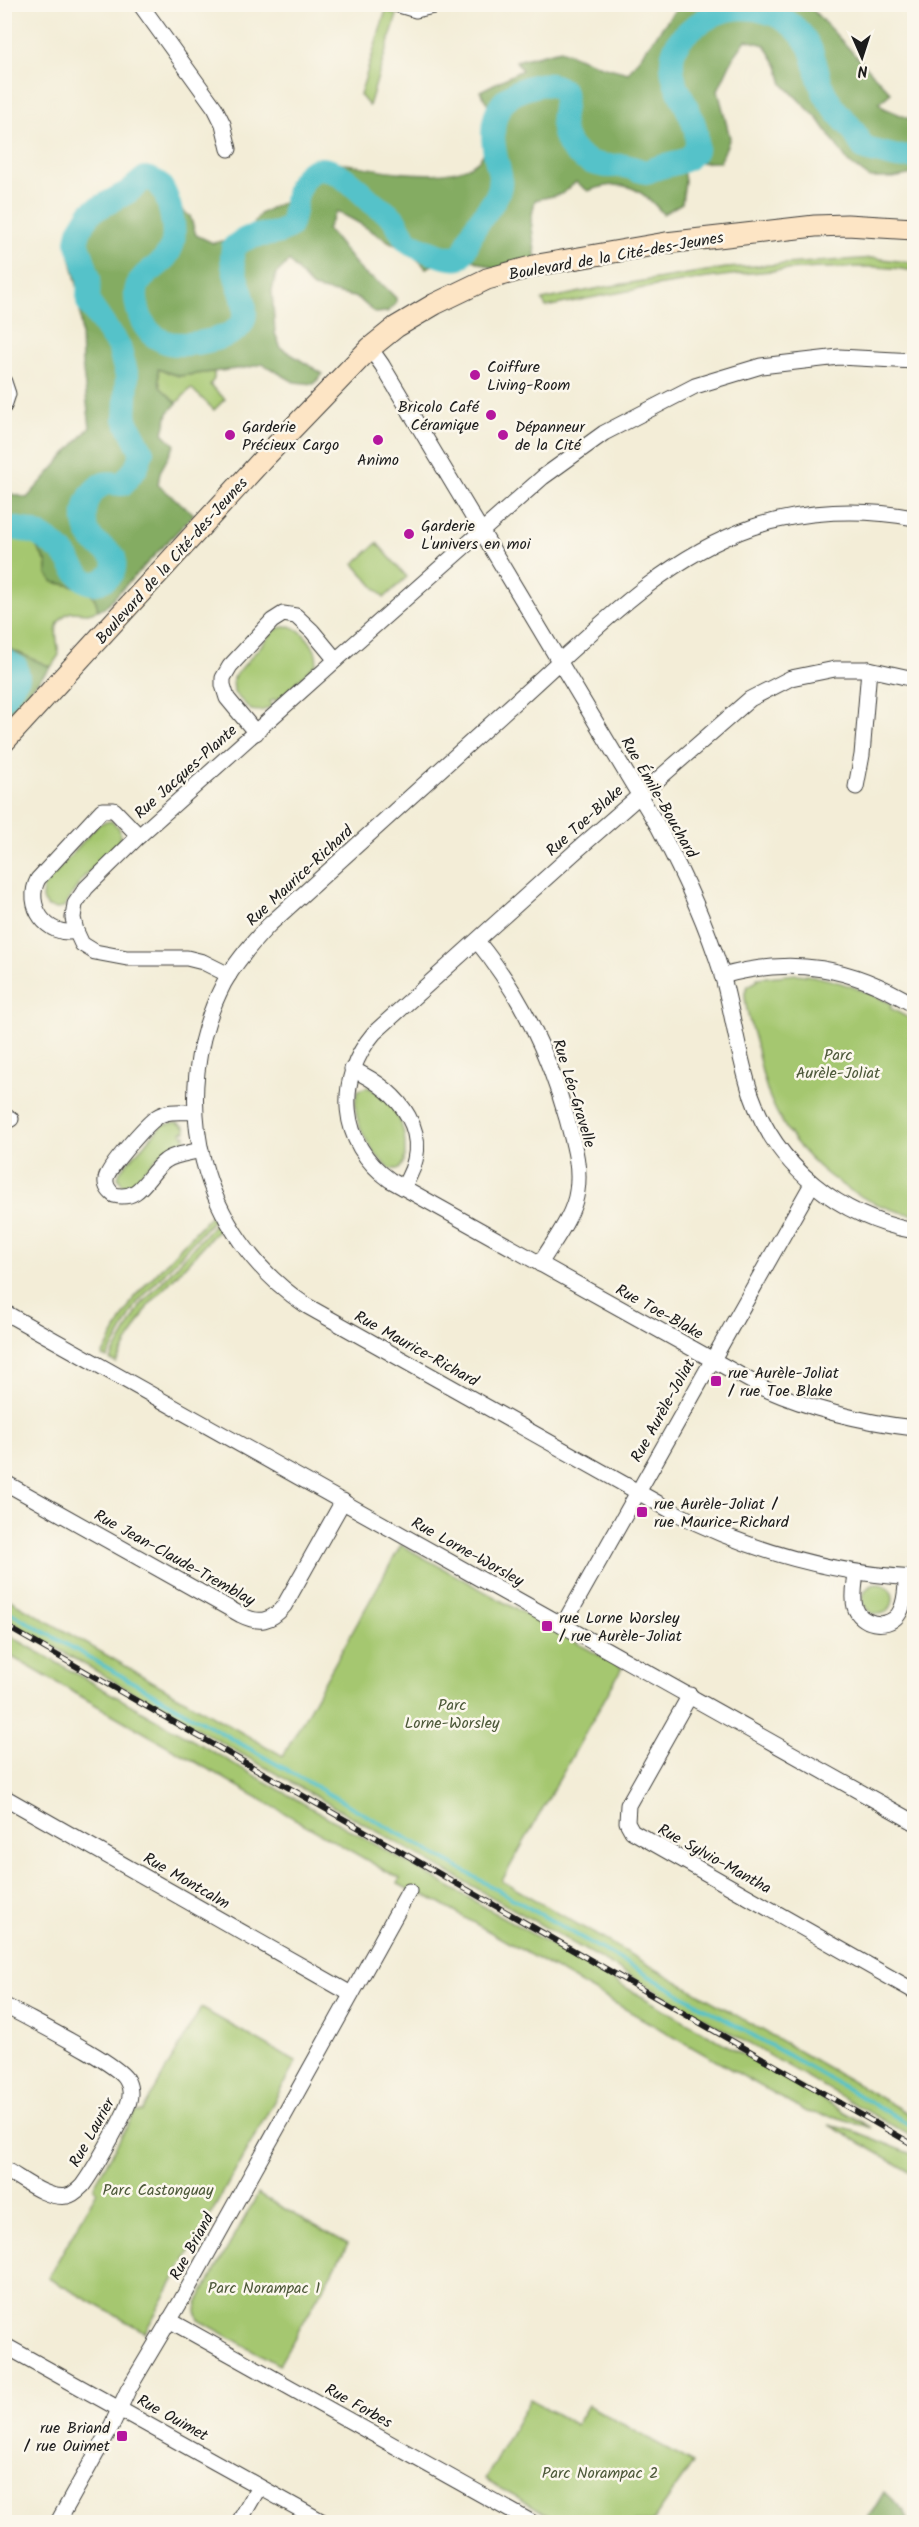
<svg xmlns="http://www.w3.org/2000/svg" width="919" height="2527" font-family="Kalam,sans-serif">
<style>
.green{fill:#a5c76f;stroke:#607246;stroke-width:1.5}
.forest{fill:#84ac62;stroke:#50643f;stroke-width:1.5}
.lines{fill:none;stroke-linecap:round;stroke-linejoin:round}
.stream{stroke:#54c2c9;stroke-width:4}
.river{stroke:#54c2c9;stroke-width:24}
.street-casing{stroke:#3c3b38;stroke-width:17}
.secondary-casing{stroke:#3c3b38;stroke-width:23}
.street{stroke:#fff;stroke-width:15}
.secondary{stroke:#fde5c5;stroke-width:21}
.rail-casing{stroke:#1c1c1c;stroke-width:6}
.rail{stroke:#fbf7ec;stroke-width:4;stroke-dasharray:11;stroke-linecap:butt}
.poi-dot{fill:#b5179e;stroke:#fbf7ec;stroke-width:2}
.labels{text-anchor:middle;stroke-width:5;stroke-linejoin:round;paint-order:stroke}
.street-label{font-size:16px;fill:#1c1c1c;stroke:#fbf7ec}
.poi-label{font-size:16px;fill:#1c1c1c;stroke:#fbf7ec;text-anchor:start}
.park-label{font-size:16px;fill:#4c5839;stroke:#fbf7ec}
</style>
<rect width="100%" height="100%" fill="#fbf7ec"/>
<filter id="ink" filterUnits="userSpaceOnUse"><feTurbulence type="fractalNoise" baseFrequency=".0167" numOctaves="2"/><feDisplacementMap in="SourceGraphic" scale="12" xChannelSelector="R" yChannelSelector="G"/><feConvolveMatrix kernelMatrix="1 2 1 2 8 2 1 2 1" color-interpolation-filters="sRGB"/></filter>
<filter id="wash" filterUnits="userSpaceOnUse"><feTurbulence type="fractalNoise" baseFrequency=".008" numOctaves="4" result="noise"/><feDisplacementMap in="SourceGraphic" scale="24" xChannelSelector="R" yChannelSelector="G"/><feGaussianBlur stdDeviation="1.35" result="paint"/><feColorMatrix in="noise" values="0 0 0 0 0 0 0 0 0 0 0 0 0 0 0 0 0 1.4 0 .05"/><feComposite in="paint" operator="in"/></filter>
<g filter="url(#wash)">
<rect width="100%" height="100%" fill="#f3edd7"/>
<!-- green -->
<g class="green">
<path d="M 386,10 L 397,15 L 369,106 L 360,95 Z"/>
<path d="M 874,258 L 914,263 L 914,271 C 885,265 853,267 823,268 C 730,271 638,288 546,307 L 542,300 L 605,287 L 726,268 Z"/>
<path d="M 158,369 L 179,376 L 214,372 L 214,379 L 210,385 L 225,399 L 214,410 L 191,388 L 177,403 L 160,387 Z"/>
<path d="M 4,532 L 29,534 L 47,563 L 47,574 L 53,582 C 74,587 95,585 98,610 L 88,613 L 71,612 C 50,620 57,638 59,655 L 51,667 L 5,647 Z"/>
<path d="M 377,543 L 407,577 L 384,598 L 354,564 Z"/>
<path d="M 289,626 C 303,629 320,650 316,664 L 276,701 L 274,699 L 270,702 L 272,705 C 266,711 260,712 251,710 L 234,693 L 233,678 L 273,632 L 279,628 Z"/>
<path d="M 111,821 L 119,828 L 121,837 L 118,842 L 83,878 L 63,908 L 57,909 L 48,907 L 42,899 L 43,887 L 95,828 L 101,823 Z"/>
<path d="M 797,974 C 831,977 862,989 892,1004 L 890,1008 L 914,1021 L 914,1215 C 851,1203 795,1158 770,1098 C 763,1081 760,1063 756,1045 C 752,1028 744,1008 745,991 L 748,986 L 757,981 L 757,978 Z"/>
<path d="M 367,1087 C 392,1097 407,1125 405,1152 C 405,1159 404,1164 399,1169 L 390,1169 C 370,1152 348,1117 358,1090 Z"/>
<path d="M 177,1122 L 185,1127 L 186,1131 L 182,1132 L 183,1136 L 186,1135 L 184,1143 L 160,1154 L 133,1182 L 130,1185 L 122,1184 L 118,1178 L 120,1171 L 162,1125 Z"/>
<path d="M 212,1214 L 215,1218 L 138,1302 L 107,1358 L 102,1356 L 134,1297 Z"/>
<path d="M 217,1221 L 220,1228 L 148,1306 L 116,1363 L 110,1360 L 141,1305 Z"/>
<path d="M 401,1545 L 622,1668 L 502,1881 L 914,2117 L 914,2138 L 5,1619 L 5,1597 L 283,1756 Z"/>
<circle cx="878" cy="1599" r="15"/>
<path d="M 5,1633 L 872,2128 L 836,2117 L 806,2112 L 423,1894 L 421,1896 L 398,1884 L 400,1879 L 5,1653 Z"/>
<path d="M 201,2008 L 296,2062 L 145,2332 L 48,2278 L 97,2191 L 94,2186 L 135,2112 L 142,2112 Z"/>
<path d="M 829,2125 L 857,2132 L 914,2155 L 914,2174 Z"/>
<path d="M 258,2194 L 348,2244 L 279,2365 L 199,2320 L 196,2312 L 197,2303 Z"/>
<path d="M 530,2399 L 576,2425 L 588,2405 L 693,2463 L 652,2522 L 560,2522 L 485,2480 Z"/>
</g>
<!-- forest -->
<g class="forest">
<path d="M 679,5 L 808,5 L 891,93 L 879,103 L 884,108 L 910,119 L 914,116 L 914,174 L 893,178 L 870,178 L 848,162 L 819,120 L 783,84 L 778,66 L 765,45 L 746,40 L 733,58 L 718,90 L 730,138 L 720,162 L 682,163 L 685,181 L 682,203 L 663,214 C 641,187 622,178 588,191 L 576,182 L 562,194 L 535,200 L 531,220 L 536,260 L 498,270 L 468,258 L 444,260 L 426,268 C 410,250 403,250 383,238 C 367,229 354,218 336,212 L 327,229 L 363,273 L 384,286 L 396,298 L 396,304 L 387,312 L 375,313 L 358,298 L 313,288 L 289,261 L 276,274 L 272,291 L 275,333 L 281,348 L 323,374 L 314,384 L 294,382 L 263,364 L 245,368 L 179,376 L 158,369 L 160,387 L 177,403 L 168,413 L 163,433 L 175,445 L 160,472 L 158,485 L 194,514 L 104,608 L 98,610 C 95,585 75,587 53,582 L 47,574 L 47,563 L 29,535 L 5,532 L 4,492 L 27,498 L 90,427 L 82,363 L 80,297 L 70,256 L 71,229 L 78,212 L 91,200 L 111,193 L 140,174 L 157,176 L 163,179 L 171,195 L 184,212 L 190,216 L 196,235 L 213,243 L 243,237 L 261,213 L 292,198 L 298,188 L 300,173 L 319,158 C 356,166 443,186 475,163 C 488,155 491,130 494,116 L 480,91 L 522,70 L 516,61 L 560,50 L 601,66 L 628,73 Z"/>
<path d="M 5,647 L 51,667 L 5,718 Z"/>
<path d="M 884,2492 L 905,2512 L 909,2522 L 866,2522 Z"/>
</g>
<g class="lines">
<!-- stream -->
<path class="stream" d="M 4,1609 L 914,2127"/>
<!-- river -->
<g class="river">
<path d="M 4,527 C 19,529 32,530 44,538 C 51,543 61,549 66,556 C 75,570 86,593 107,578 C 115,573 115,566 114,557 C 108,550 98,546 92,539 C 79,523 84,492 104,484 C 110,482 117,484 123,484 L 136,468 L 142,452 L 125,419 L 127,376 L 119,347 L 88,302 L 89,278 L 77,241 L 79,231 L 91,212 L 128,192 L 145,178 C 150,179 154,180 158,183 C 169,194 178,233 171,248 C 159,277 124,269 140,316 C 145,330 155,339 169,343 C 187,347 238,340 244,319 C 250,298 227,271 233,248 C 254,227 274,241 290,226 C 297,210 293,187 308,174 C 329,156 360,192 374,204 C 380,209 388,212 393,218 C 399,225 401,235 408,241 C 417,248 449,261 459,258 C 467,250 469,238 474,229 C 481,216 495,204 499,190 C 503,178 498,169 496,158 C 488,122 495,95 534,86 C 544,83 557,84 564,92 C 567,105 560,116 563,129 C 566,148 582,162 601,165 C 609,167 617,165 624,166 C 632,167 639,171 647,172 C 663,163 684,167 696,150 C 703,115 665,89 673,54 C 677,35 699,23 715,14 C 750,0 791,13 809,46 C 817,62 817,79 825,94 C 831,105 838,114 847,123 C 855,130 858,141 865,149 L 897,157 L 914,156"/>
<path d="M 4,660 L 16,667 L 18,677 L 4,698"/>
</g>
</g>
</g>
<g filter="url(#ink)">
<g class="lines">
<!-- street casing -->
<g class="street-casing">
<g id="street">
<path d="M 140,4 L 215,108 L 223,124 L 229,149"/>
<path d="M 396,4 L 416,10 L 442,4"/>
<path d="M 370,348 L 382,365 L 659,828 C 684,875 706,923 722,974 C 733,1014 738,1055 751,1094 C 776,1167 840,1217 914,1231"/>
<path d="M 4,382 L 8,394 L 4,406"/>
<path d="M 914,518 C 862,508 804,510 753,527 C 659,559 586,639 514,703 C 432,777 350,851 269,925 C 252,943 236,961 224,983 C 165,1097 200,1235 307,1306 L 670,1510 C 747,1550 828,1573 914,1578"/>
<path d="M 914,679 L 869,669 L 835,669 L 791,678 L 750,699 L 576,851 L 374,1033 C 335,1079 339,1144 390,1180 L 765,1389 C 813,1410 862,1422 914,1428"/>
<path d="M 256,733 L 227,698 L 223,685 L 223,678 L 230,666 L 272,621 L 283,614 L 296,616 L 312,631 L 336,660"/>
<path d="M 856,787 L 862,755 L 869,669"/>
<path d="M 76,931 C 47,938 24,905 38,879 L 102,810 L 114,810 L 139,836"/>
<path d="M 477,941 C 521,995 548,1052 567,1119 C 573,1142 581,1166 577,1191 C 574,1216 553,1242 540,1264"/>
<path d="M 229,975 L 203,962 L 187,958 L 127,958 L 95,952 L 82,944 L 76,931 L 73,918 L 75,904 L 86,888 L 139,836 L 336,660 L 543,477 L 604,433 L 695,386 L 761,366 L 839,357 L 914,361"/>
<path d="M 722,976 C 793,956 852,967 914,1005"/>
<path d="M 352,1069 C 399,1091 438,1134 403,1187"/>
<path d="M 194,1112 C 182,1112 167,1110 157,1117 C 147,1124 107,1168 106,1179 C 105,1186 109,1191 114,1195 C 141,1202 147,1174 165,1161 C 174,1154 190,1153 201,1150"/>
<path d="M 4,1116 L 11,1119"/>
<path d="M 4,1312 L 914,1822"/>
<path d="M 4,1482 L 241,1615 C 259,1624 271,1622 284,1606 L 343,1501"/>
<path d="M 856,1573 C 855,1584 852,1596 855,1607 C 860,1624 886,1630 898,1615 C 905,1605 906,1590 906,1578"/>
<path d="M 563,1625 L 812,1184"/>
<path d="M 690,1695 L 628,1805 L 627,1822 L 632,1831 L 914,1991"/>
<path d="M 4,1797 L 351,1994"/>
<path d="M 4,2005 C 28,2019 114,2061 126,2079 C 130,2085 131,2094 129,2101 C 125,2116 92,2173 82,2186 C 78,2190 73,2195 67,2196 C 47,2200 21,2178 4,2169"/>
<path d="M 169,2320 L 531,2522"/>
<path d="M 4,2345 L 323,2522"/>
<path d="M 58,2522 L 111,2427 L 128,2390 L 181,2301 L 409,1891"/>
<path d="M 239,2522 L 259,2487"/>
</g>
</g>
<!-- secondary casing -->
<g class="secondary-casing">
<path id="secondary" d="M 4,742 L 264,458 L 370,348 L 396,327 L 435,304 L 487,279 L 538,265 L 666,243 L 815,226 L 847,225 L 914,229"/>
</g>
<!-- street -->
<use href="#street" class="street"/>
<!-- secondary -->
<use href="#secondary" class="secondary"/>
<!-- rail casing -->
<g class="rail-casing">
<path id="rail" d="M 4,1625 L 914,2145"/>
</g>
<!-- rail -->
<use href="#rail" class="rail"/>
</g>
</g>
<!-- markers -->
<g class="poi-dot">
<circle cx="475" cy="375" r="6"/>
<circle cx="491" cy="415" r="6"/>
<circle cx="230" cy="435" r="6"/>
<circle cx="503" cy="435" r="6"/>
<circle cx="378" cy="440" r="6"/>
<circle cx="409" cy="534" r="6"/>
<rect x="710" y="1375" width="12" height="12" rx="3"/>
<rect x="636" y="1506" width="12" height="12" rx="3"/>
<rect x="541" y="1620" width="12" height="12" rx="3"/>
<rect x="116" y="2430" width="12" height="12" rx="3"/>
</g>
<g class="labels">
<!-- street labels -->
<g class="street-label">
<text transform="translate(616 255) rotate(-10)" y="6">Boulevard de la Cité-des-Jeunes</text>
<text transform="translate(171 560) rotate(-48)" y="6">Boulevard de la Cité-des-Jeunes</text>
<text transform="translate(185 771) rotate(-42)" y="6">Rue Jacques-Plante</text>
<text transform="translate(660 797) rotate(60)" y="6">Rue Émile-Bouchard</text>
<text transform="translate(584 820) rotate(-42)" y="6">Rue Toe-Blake</text>
<text transform="translate(299 875) rotate(-43)" y="6">Rue Maurice-Richard</text>
<text transform="translate(575 1093) rotate(73)" y="6">Rue Léo-Gravelle</text>
<text transform="translate(660 1311) rotate(29)" y="6">Rue Toe-Blake</text>
<text transform="translate(417 1348) rotate(29)" y="6">Rue Maurice-Richard</text>
<text transform="translate(662 1410) rotate(-61)" y="6">Rue Aurèle-Joliat</text>
<text transform="translate(468 1551) rotate(29)" y="6">Rue Lorne-Worsley</text>
<text transform="translate(175 1557) rotate(29)" y="6">Rue Jean-Claude-Tremblay</text>
<text transform="translate(715 1858) rotate(29)" y="6">Rue Sylvio-Mantha</text>
<text transform="translate(187 1880) rotate(30)" y="6">Rue Montcalm</text>
<text transform="translate(91 2132) rotate(-61)" y="6">Rue Laurier</text>
<text transform="translate(191 2246) rotate(-61)" y="6">Rue Briand</text>
<text transform="translate(359 2405) rotate(29)" y="6">Rue Forbes</text>
<text transform="translate(173 2417) rotate(29)" y="6">Rue Ouimet</text>
</g>
<!-- poi labels -->
<g class="poi-label">
<text x="487" y="372">Coiffure<tspan x="487" dy="18">Living-Room</tspan></text>
<text x="479" y="412" text-anchor="end">Bricolo Café<tspan x="479" dy="18">Céramique</tspan></text>
<text x="242" y="432">Garderie<tspan x="242" dy="18">Précieux Cargo</tspan></text>
<text x="515" y="432">Dépanneur<tspan x="515" dy="18">de la Cité</tspan></text>
<text x="378" y="465" text-anchor="middle">Animo</text>
<text x="421" y="531">Garderie<tspan x="421" dy="18">L'univers en moi</tspan></text>
<text x="728" y="1378">rue Aurèle-Joliat<tspan x="728" dy="18">/ rue Toe Blake</tspan></text>
<text x="654" y="1509">rue Aurèle-Joliat /<tspan x="654" dy="18">rue Maurice-Richard</tspan></text>
<text x="559" y="1623">rue Lorne Worsley<tspan x="559" dy="18">/ rue Aurèle-Joliat</tspan></text>
<text x="110" y="2433" text-anchor="end">rue Briand<tspan x="110" dy="18">/ rue Ouimet</tspan></text>
</g>
<!-- park labels -->
<g class="park-label">
<text x="838" y="1060">Parc<tspan x="838" dy="18">Aurèle-Joliat</tspan></text>
<text x="452" y="1710">Parc<tspan x="452" dy="18">Lorne-Worsley</tspan></text>
<text x="158" y="2195">Parc Castonguay</text>
<text x="264" y="2293">Parc Norampac 1</text>
<text x="600" y="2478">Parc Norampac 2</text>
</g>
</g>
<!-- margin -->
<rect width="919" height="2527" fill="none" stroke="#fbf7ec" stroke-width="24"/>
<!-- north arrow -->
<g transform="translate(862 57) rotate(177)" stroke="#fbf7ec" stroke-width="4.5" paint-order="stroke">
<path d="M0-4.5L10 22L0 15L-10 22Z" fill="#1c1c1c"/>
<text y="-9" font-size="16" font-weight="bold" text-anchor="middle" fill="#1c1c1c">N</text>
</g>
</svg>
